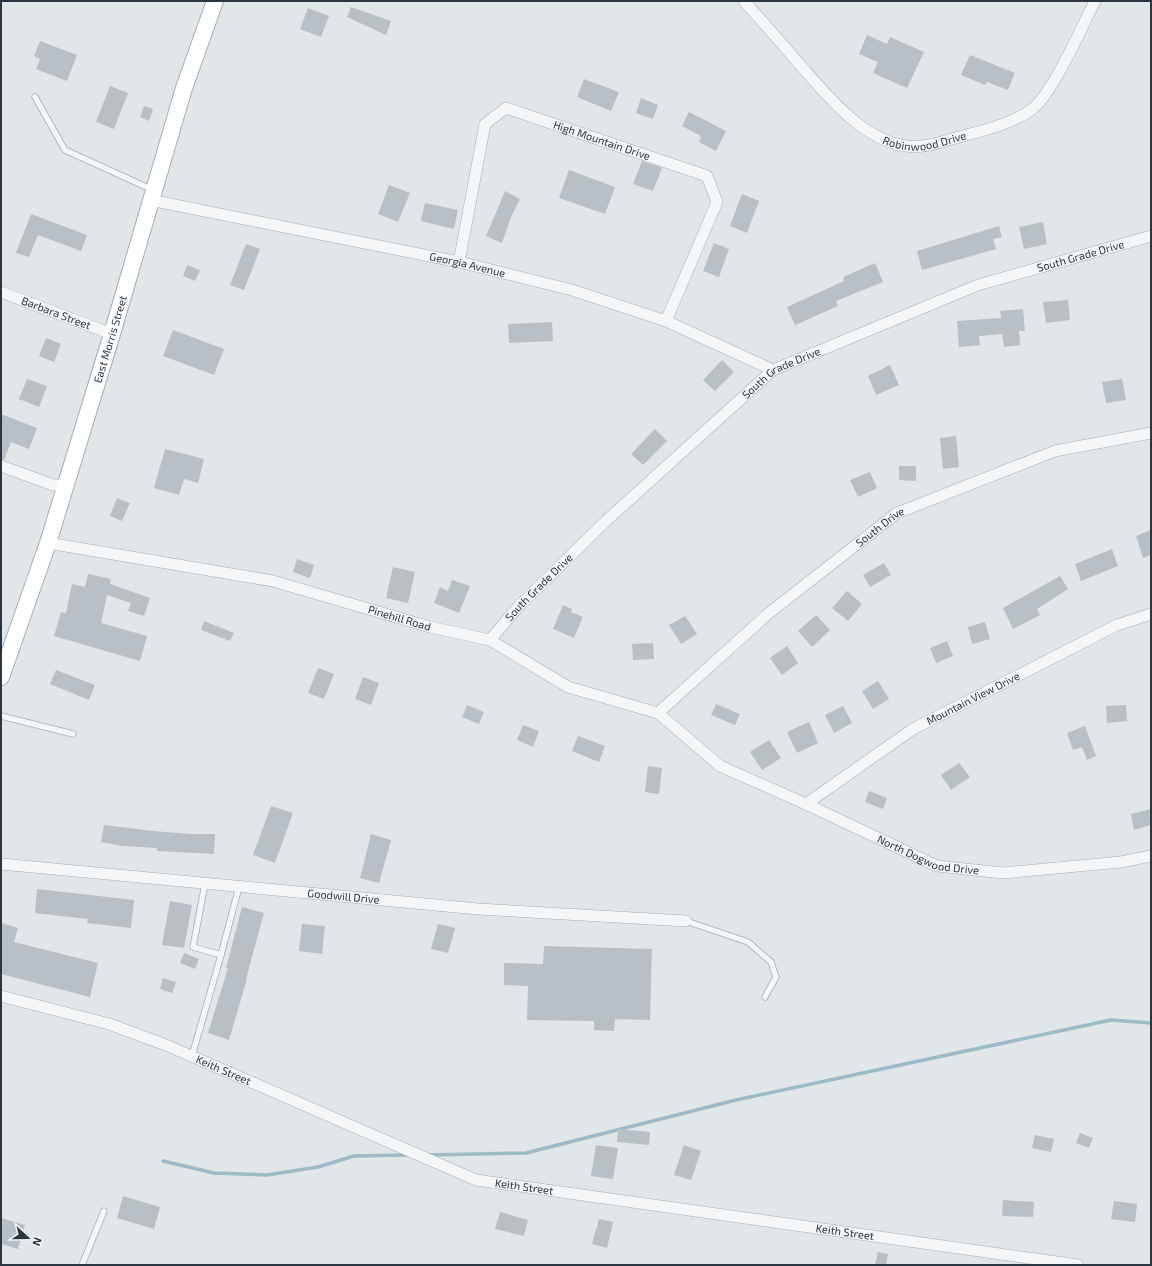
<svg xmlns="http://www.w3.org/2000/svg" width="1152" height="1266" font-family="'Exo 2',sans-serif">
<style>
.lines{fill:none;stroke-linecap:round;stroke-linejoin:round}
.stream{stroke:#9dbac8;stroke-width:3.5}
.building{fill:#b8c0c6}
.lane-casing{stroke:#a6aeb3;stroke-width:7}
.street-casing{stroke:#a6aeb3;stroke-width:12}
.secondary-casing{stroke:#a6aeb3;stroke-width:18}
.lane{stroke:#f4f6f8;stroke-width:5.5}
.street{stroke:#f4f6f8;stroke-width:11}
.secondary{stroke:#fff;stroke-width:16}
.labels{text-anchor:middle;stroke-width:4;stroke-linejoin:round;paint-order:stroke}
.street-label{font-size:11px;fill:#2a3641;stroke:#f0f4f7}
</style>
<rect width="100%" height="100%" fill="#e1e6e9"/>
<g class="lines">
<!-- stream -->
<g class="stream">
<path d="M 428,1155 L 526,1153 L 736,1100 L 1111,1020 L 1151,1023"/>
<path d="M 163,1161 L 214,1173 L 267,1175 L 318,1167 L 354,1156 L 410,1155"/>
</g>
</g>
<!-- building -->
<g class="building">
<path d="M 351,7 L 391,21 L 386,35 L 347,17 Z"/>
<path d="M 308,8 L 329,16 L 321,37 L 300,29 Z"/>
<path d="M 867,35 L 887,44 L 890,37 L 924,52 L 907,88 L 873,73 L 878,62 L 859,54 Z"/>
<path d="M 40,41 L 77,55 L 67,81 L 36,69 L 40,59 L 34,56 Z"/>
<path d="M 970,55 L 1015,73 L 1008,90 L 987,82 L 985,85 L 961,75 Z"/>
<path d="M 584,79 L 619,92 L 611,111 L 577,97 Z"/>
<path d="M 110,86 L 128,93 L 114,129 L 96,122 Z"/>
<path d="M 641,98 L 658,105 L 653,119 L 636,113 Z"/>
<path d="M 144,106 L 153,109 L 149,121 L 140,117 Z"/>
<path d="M 689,112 L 726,131 L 716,151 L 699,142 L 701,136 L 682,126 Z"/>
<path d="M 642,161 L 662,168 L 653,191 L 633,184 Z"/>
<path d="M 569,170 L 615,187 L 605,214 L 559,198 Z"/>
<path d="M 389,185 L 410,193 L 398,222 L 378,214 Z"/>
<path d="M 505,191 L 520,199 L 511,217 L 502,243 L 486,236 Z"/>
<path d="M 742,194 L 759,201 L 747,233 L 730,226 Z"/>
<path d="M 425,203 L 458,210 L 454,229 L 421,221 Z"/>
<path d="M 31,214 L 87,235 L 81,251 L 38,235 L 29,257 L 16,253 Z"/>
<path d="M 1043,222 L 1047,244 L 1024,249 L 1019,227 Z"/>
<path d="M 999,226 L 1002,237 L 993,239 L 996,249 L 922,270 L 917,251 Z"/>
<path d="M 714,243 L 729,249 L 719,277 L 703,271 Z"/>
<path d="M 246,244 L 260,249 L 244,290 L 230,285 Z"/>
<path d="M 875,263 L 883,282 L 836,301 L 838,306 L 795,325 L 787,307 L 844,281 L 843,277 Z"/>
<path d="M 187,265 L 200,270 L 195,281 L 183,276 Z"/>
<path d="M 1068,300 L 1070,320 L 1046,323 L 1043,302 Z"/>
<path d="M 1023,309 L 1025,331 L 1019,331 L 1020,345 L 1004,347 L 1002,334 L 979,336 L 980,345 L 959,347 L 957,321 L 1001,318 L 1000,311 Z"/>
<path d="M 552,322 L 553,341 L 509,343 L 508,324 Z"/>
<path d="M 173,330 L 224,349 L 214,375 L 163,356 Z"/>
<path d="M 46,338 L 61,344 L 54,362 L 39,356 Z"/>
<path d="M 722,360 L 734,372 L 715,391 L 703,380 Z"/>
<path d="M 890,365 L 899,385 L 876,395 L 868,376 Z"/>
<path d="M 27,379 L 47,386 L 39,407 L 19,399 Z"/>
<path d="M 1122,379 L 1126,400 L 1106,403 L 1102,382 Z"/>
<path d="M 1,414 L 37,428 L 29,449 L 11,442 L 4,460 L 1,459 Z"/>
<path d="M 655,429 L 667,441 L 643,465 L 631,454 Z"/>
<path d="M 956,436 L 959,467 L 943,469 L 940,438 Z"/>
<path d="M 165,449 L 204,459 L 198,483 L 184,479 L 179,495 L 154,488 Z"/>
<path d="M 899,466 L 916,466 L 916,481 L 899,480 Z"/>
<path d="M 870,472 L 877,488 L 858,497 L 850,480 Z"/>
<path d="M 117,498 L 130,503 L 122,521 L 110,516 Z"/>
<path d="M 1151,530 L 1151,555 L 1143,558 L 1136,536 Z"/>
<path d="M 1112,549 L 1118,566 L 1081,581 L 1075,564 Z"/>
<path d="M 297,559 L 314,565 L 310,578 L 293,572 Z"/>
<path d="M 884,563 L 891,575 L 870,587 L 863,575 Z"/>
<path d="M 393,567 L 415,572 L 408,603 L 386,598 Z"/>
<path d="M 88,574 L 111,579 L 110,584 L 150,598 L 144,616 L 128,611 L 131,603 L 107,595 L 101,623 L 147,636 L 140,661 L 54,636 L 61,612 L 66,613 L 72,584 L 85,587 Z"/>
<path d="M 1060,576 L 1068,589 L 1037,609 L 1040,615 L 1013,629 L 1003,608 Z"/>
<path d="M 452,580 L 470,586 L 459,613 L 434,603 L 440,587 L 448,591 Z"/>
<path d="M 847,591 L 862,604 L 848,621 L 832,608 Z"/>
<path d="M 563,605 L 572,609 L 571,612 L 583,617 L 574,638 L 553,629 Z"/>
<path d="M 816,615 L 830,630 L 812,647 L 798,631 Z"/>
<path d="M 685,616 L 697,634 L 681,644 L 669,625 Z"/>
<path d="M 204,621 L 234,633 L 230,641 L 201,630 Z"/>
<path d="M 985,622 L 990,639 L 972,644 L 968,627 Z"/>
<path d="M 947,641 L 953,656 L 936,663 L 930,648 Z"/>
<path d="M 653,643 L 654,659 L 633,660 L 632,644 Z"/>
<path d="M 787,646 L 798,663 L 782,675 L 770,658 Z"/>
<path d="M 318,668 L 334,674 L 324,699 L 308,693 Z"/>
<path d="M 56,670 L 95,685 L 89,700 L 50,684 Z"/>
<path d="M 363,677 L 379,683 L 371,705 L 355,699 Z"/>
<path d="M 878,681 L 889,699 L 873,709 L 862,691 Z"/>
<path d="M 716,704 L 740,714 L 735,725 L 711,715 Z"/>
<path d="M 467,705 L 484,712 L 479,724 L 462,717 Z"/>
<path d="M 1126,705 L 1127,721 L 1107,723 L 1106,706 Z"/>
<path d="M 843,706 L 852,723 L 834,733 L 825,715 Z"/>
<path d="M 809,722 L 818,743 L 797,753 L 787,732 Z"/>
<path d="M 523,725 L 539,731 L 533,747 L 517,740 Z"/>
<path d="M 1085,726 L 1096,756 L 1087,760 L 1082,747 L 1073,750 L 1067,733 Z"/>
<path d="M 578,736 L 605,746 L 599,762 L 572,751 Z"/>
<path d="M 769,740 L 781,758 L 762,770 L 750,752 Z"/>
<path d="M 959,763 L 970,777 L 951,790 L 941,775 Z"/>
<path d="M 648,766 L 662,768 L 659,794 L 645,792 Z"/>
<path d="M 869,791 L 887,798 L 883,809 L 865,802 Z"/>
<path d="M 271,806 L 293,813 L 275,863 L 253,855 Z"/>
<path d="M 1151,809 L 1151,825 L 1134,830 L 1131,814 Z"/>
<path d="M 104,825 L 153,831 L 191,834 L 215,834 L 214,854 L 157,851 L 157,848 L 122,846 L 101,842 Z"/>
<path d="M 371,834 L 391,840 L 379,883 L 360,878 Z"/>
<path d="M 37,889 L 134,900 L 131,928 L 87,923 L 88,919 L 35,913 Z"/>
<path d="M 170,901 L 192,905 L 184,948 L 162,945 Z"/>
<path d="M 242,907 L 264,913 L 246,979 L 247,979 L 229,1040 L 208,1033 L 228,968 L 226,968 Z"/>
<path d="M 1,923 L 18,928 L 14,942 L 98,963 L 90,997 L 1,974 Z"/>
<path d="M 302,924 L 325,926 L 322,954 L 299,951 Z"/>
<path d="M 438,924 L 455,928 L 448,953 L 431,949 Z"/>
<path d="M 544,946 L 652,949 L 650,1020 L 615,1019 L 614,1031 L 594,1030 L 594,1021 L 527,1020 L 528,986 L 504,985 L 504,963 L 543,964 Z"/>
<path d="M 184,953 L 199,959 L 195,969 L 180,963 Z"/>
<path d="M 163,978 L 176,982 L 172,993 L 160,989 Z"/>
<path d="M 618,1129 L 650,1132 L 649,1145 L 617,1142 Z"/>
<path d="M 1080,1133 L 1093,1138 L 1089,1148 L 1076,1143 Z"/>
<path d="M 1035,1135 L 1054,1139 L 1051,1152 L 1032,1148 Z"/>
<path d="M 596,1145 L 618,1148 L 613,1179 L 591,1176 Z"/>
<path d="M 684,1145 L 701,1151 L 691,1180 L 674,1175 Z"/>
<path d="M 123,1196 L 160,1207 L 154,1229 L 117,1218 Z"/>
<path d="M 1003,1200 L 1034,1202 L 1033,1217 L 1002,1216 Z"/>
<path d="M 1114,1201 L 1137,1204 L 1135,1222 L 1111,1219 Z"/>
<path d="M 500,1212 L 528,1220 L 524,1236 L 495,1229 Z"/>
<path d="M 1,1218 L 25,1225 L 18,1249 L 1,1244 Z"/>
<path d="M 599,1219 L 613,1222 L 607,1248 L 592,1244 Z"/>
<path d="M 878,1252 L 888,1254 L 886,1265 L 875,1265 Z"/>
</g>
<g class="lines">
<!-- lane casing -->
<g class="lane-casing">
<g id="lane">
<path d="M 35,97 L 65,150 L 153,190"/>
<path d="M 1,716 L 73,734"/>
<path d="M 205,884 L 193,947 L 221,955 L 239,887"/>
<path d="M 686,921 L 748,942 L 771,962 L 776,977 L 765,997"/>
<path d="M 192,1056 L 221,955"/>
<path d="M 82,1265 L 104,1211"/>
</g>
</g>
<!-- street casing -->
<g class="street-casing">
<g id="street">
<path id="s1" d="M 744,1 C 761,20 778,39 794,58 C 823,90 860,140 906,146 C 926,149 947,140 966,135 C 987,130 1013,123 1031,110 C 1052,95 1082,27 1095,1"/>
<path id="s2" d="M 150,200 L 459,262 L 572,290 L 666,321 L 773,370"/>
<path id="s3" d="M 459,262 L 485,124 L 506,108 L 707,176 L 717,202 L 666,321"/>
<path id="s4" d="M 1,292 L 112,334"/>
<path d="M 1,466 L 53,485 L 66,485"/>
<path id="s5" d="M 48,543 L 273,581 L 430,627 L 490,640 L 568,687 L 658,713 L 720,766 L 806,804 L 937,866 L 1003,873 L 1121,862 L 1151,856"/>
<path id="s6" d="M 490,640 L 519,606 L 607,520 L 773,370 L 978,285 L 1151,236"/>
<path id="s7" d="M 658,713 L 769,613 L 897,513 L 1055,451 L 1151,433"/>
<path id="s8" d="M 806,804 L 913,729 L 1117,625 L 1151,614"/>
<path id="s9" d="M 1,864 L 478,909 L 686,921"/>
<path id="s10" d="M 1,996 L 109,1024 L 166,1045 L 476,1180 L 1078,1265"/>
</g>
</g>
<!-- secondary casing -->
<g class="secondary-casing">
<g id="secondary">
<path id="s11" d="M 1,677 L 48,543 L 112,334 L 184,88 L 215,1"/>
</g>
</g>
<!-- lane -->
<use href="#lane" class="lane"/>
<!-- street -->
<use href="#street" class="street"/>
<!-- secondary -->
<use href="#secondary" class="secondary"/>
</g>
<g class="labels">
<!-- street labels -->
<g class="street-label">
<text dy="4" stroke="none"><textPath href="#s1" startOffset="240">Robinwood Drive</textPath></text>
<text dy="4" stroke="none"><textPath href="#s3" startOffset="268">High Mountain Drive</textPath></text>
<text dy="4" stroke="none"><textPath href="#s6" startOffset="720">South Grade Drive</textPath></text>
<text dy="4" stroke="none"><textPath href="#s2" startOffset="324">Georgia Avenue</textPath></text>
<text dy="4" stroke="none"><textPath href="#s4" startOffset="59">Barbara Street</textPath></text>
<text dy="4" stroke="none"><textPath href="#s11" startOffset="355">East Morris Street</textPath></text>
<text dy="4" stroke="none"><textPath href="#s6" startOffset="397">South Grade Drive</textPath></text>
<text dy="4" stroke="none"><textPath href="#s7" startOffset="290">South Drive</textPath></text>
<text dy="4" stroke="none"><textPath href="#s6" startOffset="72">South Grade Drive</textPath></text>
<text dy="4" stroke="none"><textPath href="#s5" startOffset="360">Pinehill Road</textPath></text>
<text dy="4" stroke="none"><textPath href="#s8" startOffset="198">Mountain View Drive</textPath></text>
<text dy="4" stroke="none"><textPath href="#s5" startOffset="947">North Dogwood Drive</textPath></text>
<text dy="4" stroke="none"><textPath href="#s9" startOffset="344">Goodwill Drive</textPath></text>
<text dy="4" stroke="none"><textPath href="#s10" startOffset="235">Keith Street</textPath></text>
<text dy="4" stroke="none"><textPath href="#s10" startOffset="559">Keith Street</textPath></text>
<text dy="4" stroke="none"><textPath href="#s10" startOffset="883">Keith Street</textPath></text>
</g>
</g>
<!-- border -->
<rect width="1152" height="1266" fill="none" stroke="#2a3641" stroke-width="4"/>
<!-- north arrow -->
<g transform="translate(28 1238) rotate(111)" stroke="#f0f4f7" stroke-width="3" paint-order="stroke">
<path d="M0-3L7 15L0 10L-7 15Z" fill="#2a3641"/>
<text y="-6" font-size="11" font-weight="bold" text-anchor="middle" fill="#2a3641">N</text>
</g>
</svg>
